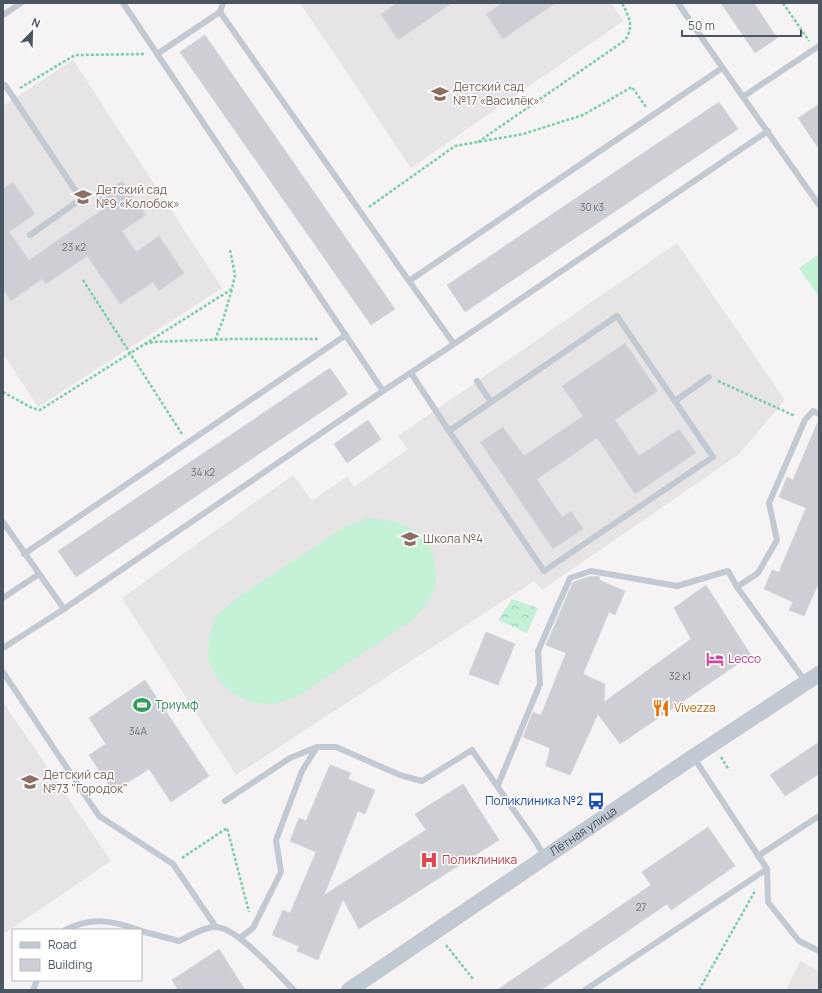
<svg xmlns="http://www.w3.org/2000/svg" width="822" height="993" font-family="Manrope,sans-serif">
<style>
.education{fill:#e6e4e5}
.park{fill:url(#park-crowns)}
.pitch{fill:#c3f1d5}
.building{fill:#cdcfd5;stroke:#d7d9de}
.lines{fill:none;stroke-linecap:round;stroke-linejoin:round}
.path{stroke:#7ad0a6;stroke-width:2.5;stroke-dasharray:3 2;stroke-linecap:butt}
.service{stroke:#c1cad2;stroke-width:6}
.tertiary{stroke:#c1cad2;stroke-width:16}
.labels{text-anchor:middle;stroke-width:3;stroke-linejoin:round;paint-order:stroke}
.number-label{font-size:10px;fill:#6b747e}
.education-label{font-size:12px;fill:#785e54;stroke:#fff;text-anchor:start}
.hotel-label{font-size:12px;fill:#b23c85;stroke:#fff;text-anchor:start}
.leisure-label{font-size:12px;fill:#27864d;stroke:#fff;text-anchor:start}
.food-label{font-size:12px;fill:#c56008;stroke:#fff;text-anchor:start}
.transit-label{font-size:12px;fill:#164399;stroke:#fff;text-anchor:end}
.street-label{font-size:12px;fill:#4a5661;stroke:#fff}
.health-label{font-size:12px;fill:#be3a42;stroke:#fff;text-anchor:start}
</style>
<defs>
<pattern id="park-crowns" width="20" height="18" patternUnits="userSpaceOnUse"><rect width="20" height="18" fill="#c3f1d5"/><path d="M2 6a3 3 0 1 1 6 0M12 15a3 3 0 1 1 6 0" fill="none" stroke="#a0c6b0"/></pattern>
</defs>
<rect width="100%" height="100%" fill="#f5f3f3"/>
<!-- education -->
<g class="education">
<path d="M 300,3 L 611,3 L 623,21 L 411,168 Z"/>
<path d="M 73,60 L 222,288 L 38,407 L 3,353 L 3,106 Z"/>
<path d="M 677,243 L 785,400 L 738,455 L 542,590 L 534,581 L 236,775 L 122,598 L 293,475 L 312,501 L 347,476 L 354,487 L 408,449 L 398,436 Z"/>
<path d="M 3,702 L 111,861 L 3,934 Z"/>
<path d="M 800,961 L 819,971 L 819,990 L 786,990 Z"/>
</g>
<!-- park -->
<path class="park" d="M 512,599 L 538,608 L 527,633 L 498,620 Z"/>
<!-- pitch -->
<g class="pitch">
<path d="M 819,254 L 819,297 L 799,268 Z"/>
<path d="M 368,518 C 400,520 433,530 435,568 C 435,573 437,581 435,586 C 432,599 421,610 413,620 L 298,696 L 275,704 L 252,703 L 232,693 L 218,680 L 208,659 L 209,637 L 215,618 L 234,600 L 346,526 Z"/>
</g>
<!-- building -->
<g class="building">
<path d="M 397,3 L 452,3 L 398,40 L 381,14 Z"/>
<path d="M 502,3 L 556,3 L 503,39 L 486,14 Z"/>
<path d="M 721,3 L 754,3 L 777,38 L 755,53 Z"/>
<path d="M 205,35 L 395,309 L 371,325 L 180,52 Z"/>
<path d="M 719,102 L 738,129 L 465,312 L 447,285 Z"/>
<path d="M 819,104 L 819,149 L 798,118 Z"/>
<path d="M 122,181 L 146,215 L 122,231 L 136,252 L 159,236 L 184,273 L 159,291 L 153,282 L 120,304 L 87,256 L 46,284 L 42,279 L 11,301 L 3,289 L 3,189 L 13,182 L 35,214 L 9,232 L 29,260 L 105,208 L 98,198 Z"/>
<path d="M 625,343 L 658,391 L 615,420 L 639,456 L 679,429 L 696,453 L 635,494 L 597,438 L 537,479 L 562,517 L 571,511 L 583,529 L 553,549 L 480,442 L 503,427 L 524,456 L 583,416 L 562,386 Z"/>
<path d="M 330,368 L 348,394 L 76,577 L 58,551 Z"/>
<path d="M 819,419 L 819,582 L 804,616 L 789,610 L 793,602 L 764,589 L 772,570 L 779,572 L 806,508 L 779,497 L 787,477 L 793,480 Z"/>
<path d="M 368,420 L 381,439 L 347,463 L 334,444 Z"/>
<path d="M 591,576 L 600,577 L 599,580 L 625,591 L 615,615 L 609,612 L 583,674 L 605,684 L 604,702 L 691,639 L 674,608 L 706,585 L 751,655 L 620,744 L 598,714 L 570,775 L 546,766 L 550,748 L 523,737 L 533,712 L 541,715 L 566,653 L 546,645 L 573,582 Z"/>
<path d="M 486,632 L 515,644 L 498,685 L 469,674 Z"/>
<path d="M 145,680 L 209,776 L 171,802 L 149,769 L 113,792 L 89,755 L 106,744 L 89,718 Z"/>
<path d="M 819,742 L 819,774 L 785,796 L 770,775 Z"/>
<path d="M 330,765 L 351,773 L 348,779 L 375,790 L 365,814 L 358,811 L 324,895 L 426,830 L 415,814 L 463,784 L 499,840 L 359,929 L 343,899 L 318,960 L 297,951 L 299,946 L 272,935 L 283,910 L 290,913 L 316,852 L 290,841 L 299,818 L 306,821 Z"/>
<path d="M 708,827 L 735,866 L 671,910 L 667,904 L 541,990 L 497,990 L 651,885 L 642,872 Z"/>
<path d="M 219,949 L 245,990 L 178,990 L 172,980 Z"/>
</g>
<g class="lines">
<!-- path -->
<g class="path">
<path d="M 783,3 L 809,41"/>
<path d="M 20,88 L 75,55 L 146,54"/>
<path d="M 478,142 L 624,41 C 635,28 629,17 622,3"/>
<path d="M 369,207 L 455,146 L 523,134 L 583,115 L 632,87 L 646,107"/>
<path d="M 83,280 L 182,434"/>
<path d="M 215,340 L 223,320 L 232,289"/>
<path d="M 145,344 L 153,342 L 231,339 L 319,339"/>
<path d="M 718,381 L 795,416"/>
<path d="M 3,392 L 32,408 L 40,410 L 232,289 L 235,275 L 230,250"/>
<path d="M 721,757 L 729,770"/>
<path d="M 182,858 L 227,828 L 249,912"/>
<path d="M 446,945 L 473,979"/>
<path d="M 699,990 L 755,891"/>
</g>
<!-- service -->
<g class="service">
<path d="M 223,3 L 220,12 L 409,281 L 722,68"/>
<path d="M 678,3 C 724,71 772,138 819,205"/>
<path d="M 3,15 L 21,3"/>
<path d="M 157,54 L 220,12"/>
<path d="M 3,86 L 5,85 L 81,199 L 30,235"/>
<path d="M 744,96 L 819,46"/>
<path d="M 409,281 L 454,344 L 768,131"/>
<path d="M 411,373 L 449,431 L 544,571 L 713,457 L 617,316 L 449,431"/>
<path d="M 477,381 L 491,402"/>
<path d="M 383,391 L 454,344"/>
<path d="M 675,401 L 709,377"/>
<path d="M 3,522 L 64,609"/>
<path d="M 24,554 L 346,335"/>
<path d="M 737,587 L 758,573 L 777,540 L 769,503 L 805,420 L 813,411 L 819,414"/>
<path d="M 3,598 L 39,574"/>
<path d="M 3,648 L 64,609 L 383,391 L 123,3"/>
<path d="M 3,672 L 99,816 L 173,864 L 216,927"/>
<path d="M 694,758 L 767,869 L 768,902 L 799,941 L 819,951"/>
<path d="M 498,785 L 540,684 L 538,651 L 570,578 L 591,571 L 677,586 L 728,571 L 737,587 L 805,681"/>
<path d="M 225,801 L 290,758 L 317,747"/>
<path d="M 758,856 L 819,816"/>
<path d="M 65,930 C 92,917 111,920 139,930"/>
<path d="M 141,931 L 179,941 C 190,936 203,927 216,927 C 238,928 277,974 294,990"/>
<path d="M 240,938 L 253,928 L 281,872 L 276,840 L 302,771 L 317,747 L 336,747 L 400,775 L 422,781 L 472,750 L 536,842 L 544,856"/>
<path d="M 33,990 L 37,980"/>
<path d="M 585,990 L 767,869"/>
</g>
<!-- tertiary -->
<path class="tertiary" id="s1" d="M 349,990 L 693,757 L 819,674"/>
</g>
<!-- icons -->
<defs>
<g id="school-bare" transform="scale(1.38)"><path d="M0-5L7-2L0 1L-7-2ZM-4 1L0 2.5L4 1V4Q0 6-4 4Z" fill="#8d6e63" stroke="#fff" stroke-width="2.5" paint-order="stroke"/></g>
<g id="hotel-bare" transform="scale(1.38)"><path d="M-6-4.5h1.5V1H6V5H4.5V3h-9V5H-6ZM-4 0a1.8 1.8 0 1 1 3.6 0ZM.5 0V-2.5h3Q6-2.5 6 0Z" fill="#d1479c" stroke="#fff" stroke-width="2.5" paint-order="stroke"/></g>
<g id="stadium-bare" transform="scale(1.38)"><path d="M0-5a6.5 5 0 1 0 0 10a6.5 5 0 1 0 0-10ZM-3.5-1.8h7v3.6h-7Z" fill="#2e9e5b" stroke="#fff" stroke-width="2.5" paint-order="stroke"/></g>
<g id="restaurant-bare" transform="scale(1.38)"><path d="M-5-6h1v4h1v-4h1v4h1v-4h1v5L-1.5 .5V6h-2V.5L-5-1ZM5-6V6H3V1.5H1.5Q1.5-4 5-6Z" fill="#e8710a" stroke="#fff" stroke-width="2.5" paint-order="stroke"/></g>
<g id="bus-bare" transform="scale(1.38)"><path d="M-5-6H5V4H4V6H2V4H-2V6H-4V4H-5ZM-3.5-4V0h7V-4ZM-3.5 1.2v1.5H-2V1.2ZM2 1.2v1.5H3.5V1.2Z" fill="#1a4fb4" stroke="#fff" stroke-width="2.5" paint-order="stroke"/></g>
<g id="hospital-bare" transform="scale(1.38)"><path d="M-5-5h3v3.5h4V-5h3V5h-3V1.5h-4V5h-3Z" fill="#e0444e" stroke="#fff" stroke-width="2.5" paint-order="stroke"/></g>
</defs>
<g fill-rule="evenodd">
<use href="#school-bare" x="440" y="94"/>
<use href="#school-bare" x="83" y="197"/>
<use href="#school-bare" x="410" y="539"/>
<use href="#hotel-bare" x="715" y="659"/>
<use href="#stadium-bare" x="142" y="705"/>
<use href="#restaurant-bare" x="661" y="708"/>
<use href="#school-bare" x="30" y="782"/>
<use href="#bus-bare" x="596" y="801"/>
<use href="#hospital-bare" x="429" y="860"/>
</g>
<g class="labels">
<!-- number labels -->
<g class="number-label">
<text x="592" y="211">30 к3</text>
<text x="74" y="251">23 к2</text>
<text x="203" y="476">34 к2</text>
<text x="680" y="680">32 к1</text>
<text x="138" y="735">34А</text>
<text x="641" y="911">27</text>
</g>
<!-- education labels -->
<g class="education-label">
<text x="453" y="91">Детский сад<tspan x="453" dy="14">№17 «Василёк»</tspan></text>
<text x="96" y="194">Детский сад<tspan x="96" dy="14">№9 «Колобок»</tspan></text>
<text x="423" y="543">Школа №4</text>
<text x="43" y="779">Детский сад<tspan x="43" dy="14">№73 "Городок"</tspan></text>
</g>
<!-- hotel labels -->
<g class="hotel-label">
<text x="728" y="663">Lecco</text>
</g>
<!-- leisure labels -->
<g class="leisure-label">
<text x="155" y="709">Триумф</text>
</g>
<!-- food labels -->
<g class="food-label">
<text x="674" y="712">Vivezza</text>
</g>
<!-- transit labels -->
<g class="transit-label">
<text x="583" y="805">Поликлиника №2</text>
</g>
<!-- street labels -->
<g class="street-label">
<text dy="4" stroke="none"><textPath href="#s1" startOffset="283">Лётная улица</textPath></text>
</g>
<!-- health labels -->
<g class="health-label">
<text x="442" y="864">Поликлиника</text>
</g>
</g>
<!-- border -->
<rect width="822" height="993" fill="none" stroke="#4a5661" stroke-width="8"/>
<!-- legend -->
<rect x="12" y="929" width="130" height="52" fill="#ffffff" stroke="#b7bbc0"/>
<rect x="20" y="942" width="20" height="6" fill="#c1cad2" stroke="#b7bbc0"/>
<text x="48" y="949" font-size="12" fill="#4a5661">Road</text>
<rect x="20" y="959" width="20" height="12" fill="#cdcfd5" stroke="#b7bbc0"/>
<text x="48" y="969" font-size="12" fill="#4a5661">Building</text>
<!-- north arrow -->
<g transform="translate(32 32) rotate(23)" stroke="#ffffff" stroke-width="3" paint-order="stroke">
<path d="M0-3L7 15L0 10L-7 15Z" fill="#4a5661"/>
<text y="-6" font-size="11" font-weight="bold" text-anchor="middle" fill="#4a5661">N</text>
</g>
<!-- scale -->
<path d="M682 30v6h119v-6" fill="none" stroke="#4a5661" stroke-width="2"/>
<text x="688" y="30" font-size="12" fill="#4a5661" stroke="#ffffff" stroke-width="3" paint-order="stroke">50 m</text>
</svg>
